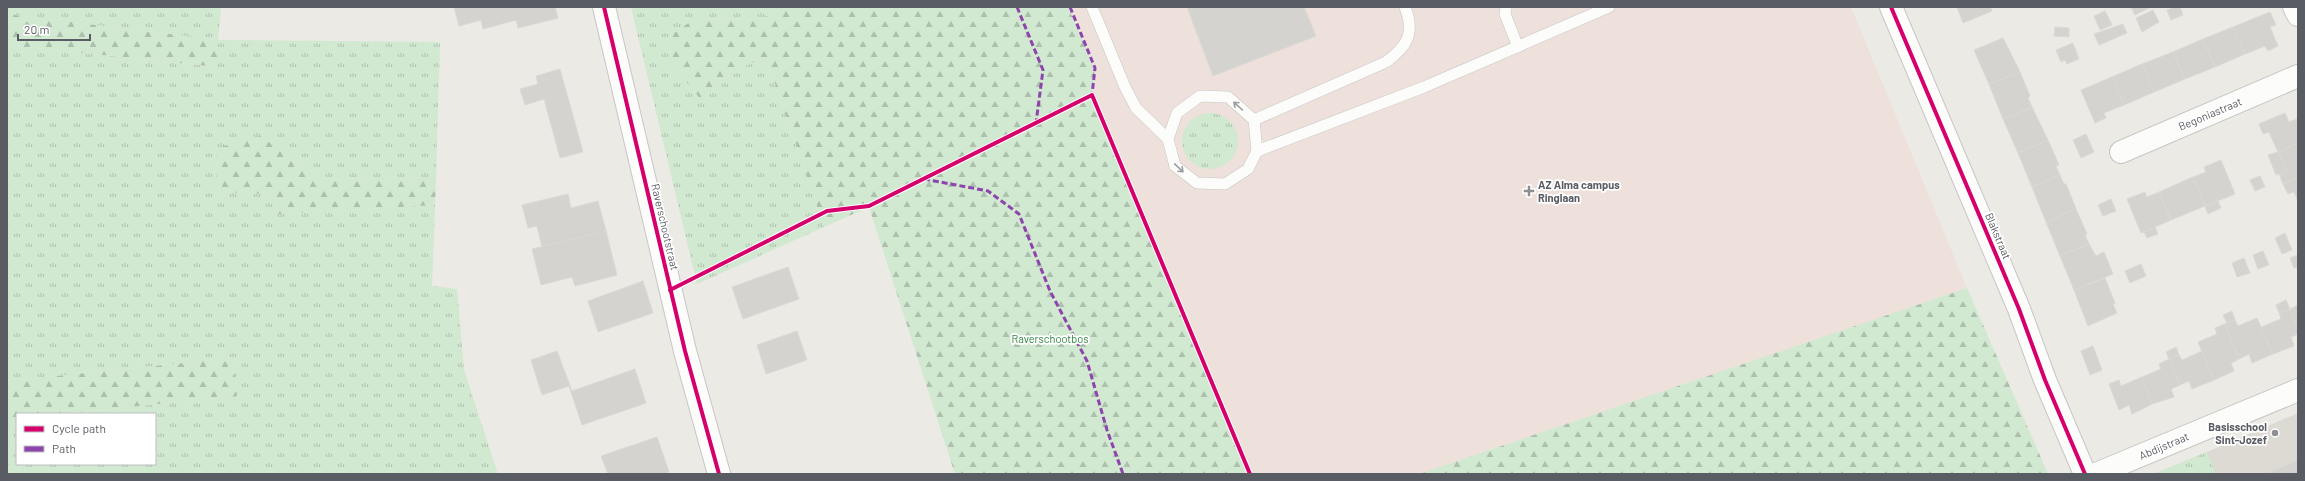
<svg xmlns="http://www.w3.org/2000/svg" width="2305" height="481" font-family="Barlow,sans-serif">
<style>
.education{fill:#dcdad2}
.medical{fill:#eee0da}
.grass{fill:url(#grass-tufts)}
.forest{fill:url(#forest-firs)}
.building{fill:#d4d3cf;stroke:#dad9d3}
.lines{fill:none;stroke-linecap:round;stroke-linejoin:round}
.service-casing{stroke:#c7c6c6;stroke-width:12}
.minor-casing{stroke:#c7c6c6;stroke-width:24}
.service{stroke:#fcfcfb;stroke-width:11}
.minor{stroke:#fcfcfb;stroke-width:22}
.quiet{stroke:#8e44ad;stroke-width:3;stroke-dasharray:6 3;stroke-linecap:butt}
.cycleway-casing{stroke:#fff;stroke-width:6}
.cycleway{stroke:#d6006c;stroke-width:4}
.oneway{stroke:#9b9ca0}
.poi-dot{fill:#8d8e90;stroke:#fff;stroke-width:1.5}
.labels{text-anchor:middle;stroke-width:3.5;stroke-linejoin:round;paint-order:stroke}
.street-label{font-size:11px;fill:#5a5c63;stroke:#fff}
.poi-label{font-size:11px;font-weight:bold;fill:#5a5c63;stroke:#fff;text-anchor:start}
.park-label{font-size:11px;fill:#2f8440;stroke:#fff}
</style>
<defs>
<pattern id="grass-tufts" width="24" height="20" patternUnits="userSpaceOnUse"><rect width="24" height="20" fill="#d1e8d1"/><path d="M3 7l-1-3M5 7V3M7 7l1-3M15 17l-1-3M17 17v-4M19 17l1-3" fill="none" stroke="#adbfad"/></pattern>
<pattern id="forest-firs" width="22" height="20" patternUnits="userSpaceOnUse"><rect width="22" height="20" fill="#d1e8d1"/><path d="M5 1l3.5 6h-7zM16 11l3.5 6h-7z" fill="#adbfad"/></pattern>
</defs>
<rect width="100%" height="100%" fill="#ebeae4"/>
<!-- education -->
<path class="education" d="M 2298,413 L 2298,474 L 2154,474 L 2207,452 Z"/>
<!-- medical -->
<path class="medical" d="M 1068,7 L 1851,7 L 1967,288 L 1419,474 L 1250,474 L 1092,95 L 1095,68 Z"/>
<!-- grass -->
<g class="grass">
<path d="M 7,7 L 221,7 L 218,40 L 440,42 L 436,177 L 325,179 L 293,161 L 216,192 L 274,194 L 277,214 L 435,205 L 432,286 L 457,289 L 464,370 L 498,474 L 7,474 L 7,420 L 17,419 L 17,464 L 155,464 L 155,414 L 61,414 L 237,396 L 233,358 L 7,381 L 7,45 L 217,67 L 218,40 L 7,14 Z"/>
<path d="M 631,7 L 780,7 L 760,20 L 694,19 L 702,101 L 728,73 L 766,57 L 824,227 L 697,284 Z"/>
<circle cx="1210" cy="141" r="28"/>
<path d="M 2207,452 L 2216,474 L 2154,474 Z"/>
</g>
<!-- forest -->
<g class="forest">
<path d="M 780,7 L 1068,7 L 1095,68 L 1092,95 L 1250,474 L 955,474 L 869,207 L 824,227 L 766,57 L 728,73 L 702,101 L 668,59 L 673,34 L 694,19 L 760,20 Z"/>
<path d="M 7,14 L 218,40 L 218,67 L 7,45 Z"/>
<path d="M 261,136 L 293,161 L 325,179 L 436,177 L 435,205 L 277,214 L 274,194 L 216,192 L 217,148 Z"/>
<path d="M 1967,288 L 2048,474 L 1419,474 Z"/>
<path d="M 233,358 L 237,396 L 61,414 L 17,414 L 17,419 L 7,420 L 7,381 Z"/>
</g>
<!-- building -->
<g class="building">
<path d="M 454,7 L 555,7 L 558,18 L 518,28 L 516,20 L 483,29 L 481,20 L 459,26 Z"/>
<path d="M 1187,7 L 1304,7 L 1316,36 L 1213,76 Z"/>
<path d="M 1957,7 L 1990,7 L 1992,11 L 1963,23 Z"/>
<path d="M 2131,7 L 2151,7 L 2135,15 Z"/>
<path d="M 2175,7 L 2180,7 L 2183,15 L 2171,20 L 2167,10 Z"/>
<path d="M 2153,10 L 2159,22 L 2142,32 L 2136,18 Z"/>
<path d="M 2105,11 L 2112,25 L 2100,30 L 2094,16 Z"/>
<path d="M 2270,12 L 2276,25 L 2270,27 L 2278,46 L 2268,51 L 2265,46 L 2245,54 L 2233,27 Z"/>
<path d="M 2123,24 L 2127,33 L 2099,45 L 2094,34 Z"/>
<path d="M 2055,27 L 2069,28 L 2069,37 L 2054,36 Z"/>
<path d="M 2233,27 L 2245,54 L 2215,67 L 2203,39 Z"/>
<path d="M 2003,38 L 2020,72 L 1989,84 L 1974,50 Z"/>
<path d="M 2203,39 L 2215,67 L 2185,79 L 2173,52 Z"/>
<path d="M 2073,43 L 2079,59 L 2067,64 L 2065,60 L 2061,62 L 2056,50 Z"/>
<path d="M 2173,52 L 2185,79 L 2154,92 L 2142,64 Z"/>
<path d="M 2142,64 L 2154,92 L 2124,105 L 2112,77 Z"/>
<path d="M 560,69 L 583,152 L 560,158 L 544,99 L 525,105 L 520,89 L 538,84 L 536,76 Z"/>
<path d="M 2020,72 L 2030,96 L 2028,98 L 2032,107 L 2003,119 L 1989,84 Z"/>
<path d="M 2112,77 L 2124,105 L 2104,113 L 2106,118 L 2095,123 L 2081,90 Z"/>
<path d="M 2032,107 L 2048,140 L 2018,153 L 2003,119 Z"/>
<path d="M 2285,113 L 2289,122 L 2297,119 L 2298,143 L 2278,152 L 2269,132 L 2263,134 L 2259,124 Z"/>
<path d="M 2086,134 L 2094,152 L 2081,158 L 2073,140 Z"/>
<path d="M 2048,140 L 2059,165 L 2056,166 L 2060,175 L 2032,187 L 2018,153 Z"/>
<path d="M 2298,143 L 2298,178 L 2283,184 L 2279,174 L 2286,171 L 2278,152 Z"/>
<path d="M 2278,152 L 2286,171 L 2276,175 L 2268,155 Z"/>
<path d="M 2221,160 L 2235,194 L 2205,206 L 2193,177 L 2206,172 L 2204,167 Z"/>
<path d="M 2060,175 L 2064,184 L 2066,184 L 2076,209 L 2046,222 L 2032,187 Z"/>
<path d="M 2260,176 L 2265,187 L 2255,191 L 2250,180 Z"/>
<path d="M 2193,177 L 2205,206 L 2171,220 L 2159,192 Z"/>
<path d="M 2298,178 L 2298,201 L 2294,192 L 2288,194 L 2283,184 Z"/>
<path d="M 2145,192 L 2147,197 L 2159,192 L 2171,220 L 2141,233 L 2127,199 Z"/>
<path d="M 568,194 L 571,208 L 598,201 L 606,231 L 542,247 L 537,226 L 528,228 L 522,205 Z"/>
<path d="M 2111,199 L 2116,211 L 2103,216 L 2098,205 Z"/>
<path d="M 2218,201 L 2221,208 L 2208,214 L 2205,206 Z"/>
<path d="M 2076,209 L 2087,234 L 2085,235 L 2089,244 L 2060,256 L 2046,222 Z"/>
<path d="M 2155,227 L 2158,234 L 2147,238 L 2144,232 Z"/>
<path d="M 606,231 L 617,275 L 575,286 L 572,277 L 541,285 L 532,249 Z"/>
<path d="M 2285,233 L 2292,250 L 2282,254 L 2275,238 Z"/>
<path d="M 2089,244 L 2096,256 L 2104,252 L 2113,274 L 2074,290 L 2060,256 Z"/>
<path d="M 2263,251 L 2269,265 L 2258,269 L 2253,255 Z"/>
<path d="M 2298,255 L 2298,267 L 2294,268 L 2290,258 Z"/>
<path d="M 2244,258 L 2250,273 L 2237,277 L 2232,263 Z"/>
<path d="M 2141,264 L 2146,276 L 2130,283 L 2125,271 Z"/>
<path d="M 788,267 L 799,299 L 743,319 L 732,287 Z"/>
<path d="M 2105,278 L 2115,303 L 2113,304 L 2117,313 L 2088,326 L 2074,290 Z"/>
<path d="M 643,281 L 653,313 L 598,332 L 588,301 Z"/>
<path d="M 2286,300 L 2290,309 L 2279,313 L 2276,305 Z"/>
<path d="M 2298,305 L 2298,328 L 2290,309 Z"/>
<path d="M 2290,309 L 2298,328 L 2298,334 L 2291,337 L 2294,346 L 2273,354 L 2261,327 L 2281,319 L 2279,313 Z"/>
<path d="M 2232,311 L 2235,320 L 2227,323 L 2223,315 Z"/>
<path d="M 2257,318 L 2273,354 L 2252,363 L 2249,354 L 2239,359 L 2225,324 L 2235,320 L 2238,326 Z"/>
<path d="M 2225,324 L 2239,359 L 2231,363 L 2234,371 L 2214,380 L 2198,342 L 2217,334 L 2215,328 Z"/>
<path d="M 797,331 L 807,360 L 766,374 L 757,345 Z"/>
<path d="M 2093,346 L 2102,370 L 2090,375 L 2081,351 Z"/>
<path d="M 2176,347 L 2179,355 L 2169,359 L 2166,352 Z"/>
<path d="M 557,351 L 572,391 L 635,369 L 646,403 L 582,425 L 569,386 L 542,395 L 531,360 Z"/>
<path d="M 2202,351 L 2214,380 L 2192,389 L 2189,381 L 2180,385 L 2169,359 L 2179,355 L 2182,360 Z"/>
<path d="M 2169,359 L 2180,385 L 2171,389 L 2174,397 L 2152,404 L 2142,377 L 2161,369 L 2159,364 Z"/>
<path d="M 2142,377 L 2152,404 L 2132,414 L 2129,405 L 2119,410 L 2109,384 L 2119,380 L 2121,386 Z"/>
<path d="M 657,437 L 669,472 L 663,474 L 608,474 L 601,456 Z"/>
<path d="M 2298,460 L 2298,474 L 2266,474 Z"/>
</g>
<g class="lines">
<!-- service casing -->
<g class="service-casing">
<g id="service">
<path d="M 1092,7 L 1125,87 L 1136,108 L 1168,139"/>
<path d="M 1506,7 L 1505,14 L 1518,47"/>
<path d="M 1254,120 L 1386,62 C 1408,46 1415,33 1405,7"/>
<path d="M 1257,151 L 1254,120 L 1228,97 L 1200,96 L 1177,113 L 1168,139 L 1175,166 L 1197,183 L 1225,184 L 1248,169 L 1257,151 L 1424,87 L 1609,7"/>
</g>
</g>
<!-- minor casing -->
<g class="minor-casing">
<g id="minor">
<path d="M 604,7 L 685,351 L 719,474"/>
<path d="M 1891,7 L 2019,309 L 2045,380 L 2085,474"/>
<path d="M 2294,7 L 2298,15"/>
<path d="M 2121,152 L 2298,76"/>
<path d="M 2096,474 L 2298,390"/>
</g>
</g>
<!-- service -->
<use href="#service" class="service"/>
<!-- minor -->
<use href="#minor" class="minor"/>
<!-- quiet -->
<g class="quiet">
<path d="M 1017,7 L 1043,70 L 1036,123"/>
<path d="M 1070,7 L 1095,68 L 1092,95"/>
<path d="M 924,179 L 988,191 L 1019,214 L 1050,291 L 1087,361 L 1107,430 L 1123,474"/>
</g>
<!-- cycleway casing -->
<g class="cycleway-casing">
<g id="cycleway">
<path d="M 604,7 L 685,351 L 719,474"/>
<path d="M 1891,7 L 2019,309 L 2045,380 L 2085,474"/>
<path d="M 670,290 L 827,211 L 869,206 L 1092,95 L 1250,474"/>
</g>
</g>
<!-- cycleway -->
<use href="#cycleway" class="cycleway"/>
</g>
<!-- one-way arrows -->
<defs><path id="oneway-shaft" d="M-6 0H5M1.5-3L5.5 0L1.5 3" fill="none" stroke-width="1.6" stroke-linecap="round" stroke-linejoin="round"/></defs>
<g class="oneway">
<use href="#oneway-shaft" transform="translate(1238 106) rotate(-138)"/>
<use href="#oneway-shaft" transform="translate(1179 168) rotate(44)"/>
</g>
<!-- markers -->
<g class="poi-dot">
<path d="M1527 185h4v4h4v4h-4v4h-4v-4h-4v-4h4z"/>
<circle cx="2275" cy="433" r="4"/>
</g>
<g class="labels">
<!-- street labels -->
<g class="street-label">
<text transform="translate(2210 114) rotate(-23)" y="4">Begoniastraat</text>
<text transform="translate(665 227) rotate(77)" y="4">Raverschootstraat</text>
<text transform="translate(1998 236) rotate(67)" y="4">Blakstraat</text>
<text transform="translate(2164 446) rotate(-23)" y="4">Abdijstraat</text>
</g>
<!-- poi labels -->
<g class="poi-label">
<text x="1538" y="189">AZ Alma campus<tspan x="1538" dy="13">Ringlaan</tspan></text>
<text x="2267" y="431" text-anchor="end">Basisschool<tspan x="2267" dy="13">Sint-Jozef</tspan></text>
</g>
<!-- park labels -->
<g class="park-label">
<text x="1050" y="343">Raverschootbos</text>
</g>
</g>
<!-- border -->
<rect width="2305" height="481" fill="none" stroke="#5a5c63" stroke-width="16"/>
<!-- legend -->
<rect x="16" y="413" width="140" height="52" fill="#ffffff" stroke="#bdbec1"/>
<rect x="24" y="426" width="20" height="6" fill="#d6006c" stroke="#bdbec1"/>
<text x="52" y="433" font-size="12" fill="#5a5c63">Cycle path</text>
<rect x="24" y="446" width="20" height="6" fill="#8e44ad" stroke="#bdbec1"/>
<text x="52" y="453" font-size="12" fill="#5a5c63">Path</text>
<!-- scale -->
<path d="M18 34v6h72v-6" fill="none" stroke="#5a5c63" stroke-width="2"/>
<text x="24" y="34" font-size="12" fill="#5a5c63" stroke="#ffffff" stroke-width="3" paint-order="stroke">20 m</text>
</svg>
